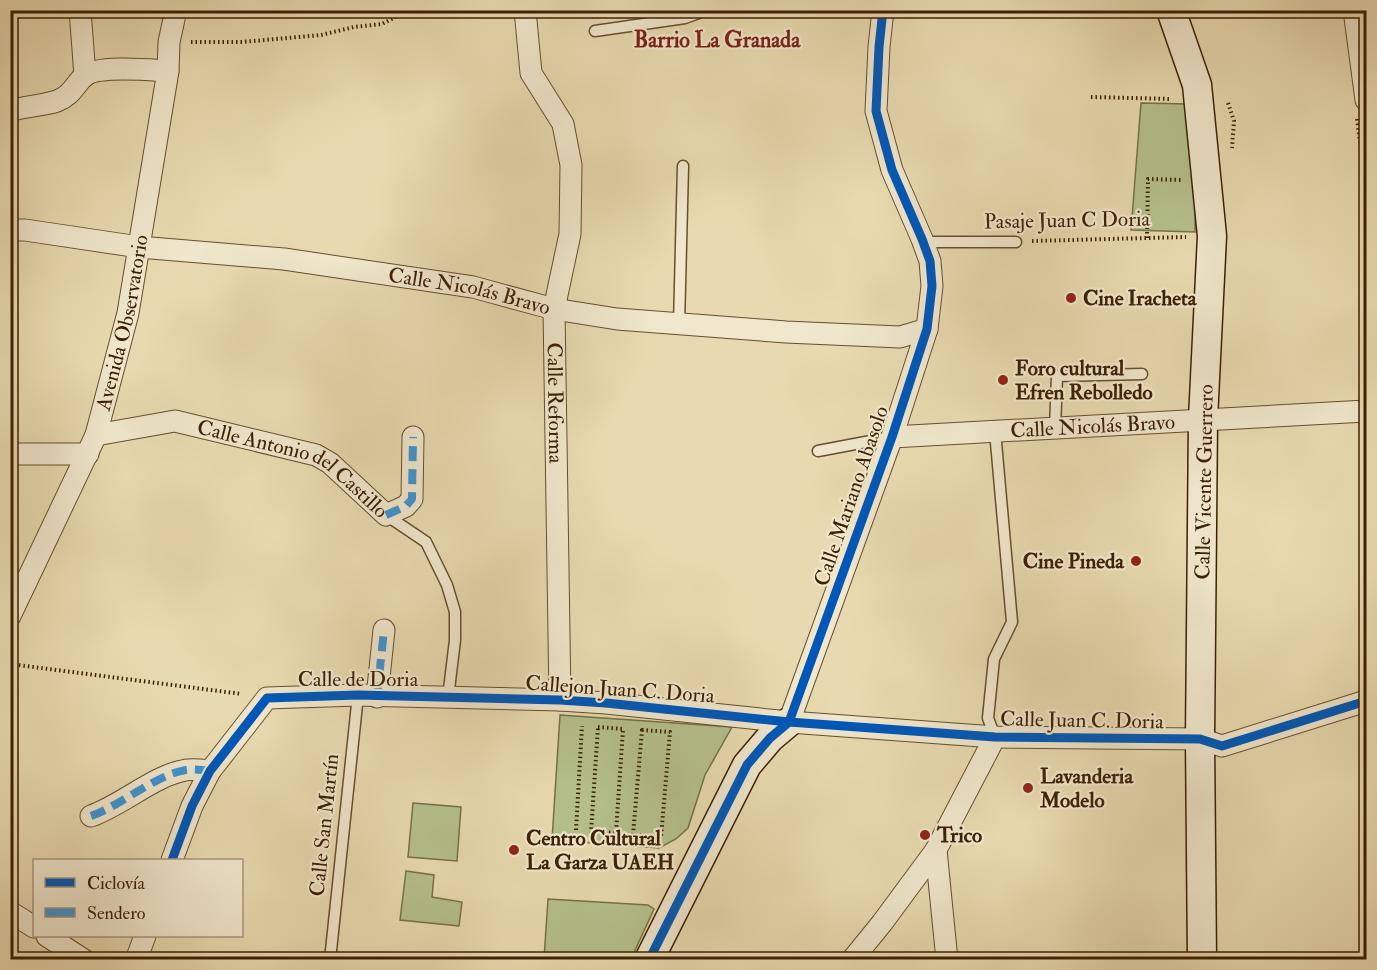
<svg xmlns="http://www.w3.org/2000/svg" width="1377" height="970" font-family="'IM FELL Double Pica',serif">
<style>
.green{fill:#b4c08c;stroke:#787048;stroke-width:1.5}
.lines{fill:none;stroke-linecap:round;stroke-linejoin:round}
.lane-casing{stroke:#674e2e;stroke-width:13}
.street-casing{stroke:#674e2e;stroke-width:23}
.secondary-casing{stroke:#3c2003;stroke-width:31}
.path{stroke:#3c2003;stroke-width:4;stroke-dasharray:1.5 3;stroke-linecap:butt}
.lane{stroke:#f0e7cc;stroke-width:10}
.street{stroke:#f0e7cc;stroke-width:21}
.secondary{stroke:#f0e7cc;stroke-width:28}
.quiet{stroke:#3f94d1;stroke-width:8;stroke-dasharray:15 8;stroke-linecap:butt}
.cycleway-casing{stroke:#f0e7cc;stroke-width:13}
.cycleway{stroke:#0057b8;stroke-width:9}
.poi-dot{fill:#8f2418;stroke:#f0e7cc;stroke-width:2}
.labels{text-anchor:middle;stroke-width:4.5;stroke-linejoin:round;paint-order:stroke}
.street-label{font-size:21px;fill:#3c2003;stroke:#f0e7cc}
.poi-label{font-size:21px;font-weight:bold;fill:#3c2003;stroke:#f0e7cc;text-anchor:start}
.neighbourhood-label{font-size:22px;font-weight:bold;fill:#7a1f14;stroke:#f0e7cc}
</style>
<rect width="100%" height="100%" fill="#e8dab0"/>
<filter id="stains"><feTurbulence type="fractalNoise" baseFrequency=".00333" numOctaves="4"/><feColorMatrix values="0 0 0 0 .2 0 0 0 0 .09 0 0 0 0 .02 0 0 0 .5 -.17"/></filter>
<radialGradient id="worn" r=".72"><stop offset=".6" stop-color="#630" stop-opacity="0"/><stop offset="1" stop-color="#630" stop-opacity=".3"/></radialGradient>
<!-- green -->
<g class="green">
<path d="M 1141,103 L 1188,104 L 1196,170 L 1195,232 L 1131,230 Z"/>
<path d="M 560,715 L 732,727 L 705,775 L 688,828 L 676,839 L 659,848 L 552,840 Z"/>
<path d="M 413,803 L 461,807 L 457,861 L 408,857 Z"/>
<path d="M 406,871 L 434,875 L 432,897 L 462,902 L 459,926 L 400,920 Z"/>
<path d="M 548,899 L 648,905 L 654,909 L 631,959 L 544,959 Z"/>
</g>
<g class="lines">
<!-- lane casing -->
<g class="lane-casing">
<g id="lane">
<path d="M 595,31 L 685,18 L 707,10"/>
<path d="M 923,240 L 932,242 L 1016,242"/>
<path d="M 679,325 L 683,166"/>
<path d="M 1055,428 L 1057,376 L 1142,374"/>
<path d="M 818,451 L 892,437"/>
<path d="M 386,515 L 426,542 L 447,585 L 455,612 L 455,640 L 448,698"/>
<path d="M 995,737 L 988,718 L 994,659 L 1012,622 L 995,431"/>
<path d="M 330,960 L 358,695"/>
</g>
</g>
<!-- street casing -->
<g class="street-casing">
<g id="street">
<path d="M 80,10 L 85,76"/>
<path id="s1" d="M 525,10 L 531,73 L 563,124 L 571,165 L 570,234 L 554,309 L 560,700"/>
<path d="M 1354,10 L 1366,100"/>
<path d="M 10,111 C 25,106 42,106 57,101 C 72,95 74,86 84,76 C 98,65 150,70 168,71"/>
<path id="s2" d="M 10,230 L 25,230 L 139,247 L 284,259 L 473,287 L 554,309 L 617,319 L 786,332 L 900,337 L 927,329"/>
<path id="s3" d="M 96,435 L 175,421 L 316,455 L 330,463 L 386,515 L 406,506 L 412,499 L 413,437"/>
<path id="s4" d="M 892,437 L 1366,411"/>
<path d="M 10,454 L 88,454"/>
<path id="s5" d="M 10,616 L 96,435 L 128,313 L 168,71 L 169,42 L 176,10"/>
<path d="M 377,697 L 384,630"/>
<path d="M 789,722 L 892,437 L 927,329 L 932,286 L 930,261 L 922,239 L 892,170 L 876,111 L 879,47 L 883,10"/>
<path d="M 91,816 C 122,805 155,775 186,770 C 193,769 202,770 210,771"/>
<path d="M 936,850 L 947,960"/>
<path d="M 172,860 L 192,806 L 210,771 L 267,698 L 358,695 L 560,700 L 606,703 L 789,722 L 995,737 L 1200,739 L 1222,746 L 1366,701"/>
<path d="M 10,912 L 34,927"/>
<path d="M 47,936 L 84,960"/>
<path d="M 136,960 L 145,936"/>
<path d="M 852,960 L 882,923 L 936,850 L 995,737"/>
</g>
</g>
<!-- secondary casing -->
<g class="secondary-casing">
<g id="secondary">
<path d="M 1171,10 L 1197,85 L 1212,236 L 1203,419 L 1200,739 L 1202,960"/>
<path d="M 649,960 L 747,765 L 770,738 L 789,722"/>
</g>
</g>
<!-- path -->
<g class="path">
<path d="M 191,42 L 242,42 L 321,35 L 354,27 L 382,24 L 409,10"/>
<path d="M 1091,97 L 1172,99"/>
<path d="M 1228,103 L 1234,121 L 1232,148"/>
<path d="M 1357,119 L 1366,187"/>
<path d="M 1147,238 L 1148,179 L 1181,180"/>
<path d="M 1032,241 L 1186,237"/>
<path d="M 10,664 L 242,694"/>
<path d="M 598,727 L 623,729 L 616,833 L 591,832 Z"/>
<path d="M 642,730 L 670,732 L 661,837 L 633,835 Z"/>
<path d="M 576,830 L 582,726"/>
</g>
<!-- lane -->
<use href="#lane" class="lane"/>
<!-- street -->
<use href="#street" class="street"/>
<!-- secondary -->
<use href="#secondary" class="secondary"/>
<!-- quiet -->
<g class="quiet">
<path d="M 386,515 L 406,506 L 412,499 L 413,437"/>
<path d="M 377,697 L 384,630"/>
<path d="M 91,816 C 122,805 155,775 186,770 C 193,769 202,770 210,771"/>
</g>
<!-- cycleway casing -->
<g class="cycleway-casing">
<g id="cycleway">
<path d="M 172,860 L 192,806 L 210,771 L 267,698 L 358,695 L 560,700 L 606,703 L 789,722 L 995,737 L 1200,739 L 1222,746 L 1366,701"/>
<path d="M 649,960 L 747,765 L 770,738 L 789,722 L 892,437 L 927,329 L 932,286 L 930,261 L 922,239 L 892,170 L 876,111 L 879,47 L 883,10"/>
</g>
</g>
<!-- cycleway -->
<use href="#cycleway" class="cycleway"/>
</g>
<!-- markers -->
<g class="poi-dot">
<circle cx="1071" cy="298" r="6"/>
<circle cx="1003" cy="380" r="6"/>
<circle cx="1136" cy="561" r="6"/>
<circle cx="1028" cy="788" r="6"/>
<circle cx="925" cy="835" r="6"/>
<circle cx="514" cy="850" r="6"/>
</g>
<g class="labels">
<!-- street labels -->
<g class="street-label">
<text transform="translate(1067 220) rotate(-1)" y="7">Pasaje Juan C Doria</text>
<text dy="7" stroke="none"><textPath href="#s2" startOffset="464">Calle Nicolás Bravo</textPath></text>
<text dy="7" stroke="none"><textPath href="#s5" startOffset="316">Avenida Observatorio</textPath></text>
<text dy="7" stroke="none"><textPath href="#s1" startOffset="405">Calle Reforma</textPath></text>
<text dy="7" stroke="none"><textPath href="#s4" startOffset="201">Calle Nicolás Bravo</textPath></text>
<text dy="7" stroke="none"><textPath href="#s3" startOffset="210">Calle Antonio del Castillo</textPath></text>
<text transform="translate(1204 482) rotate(-89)" y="7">Calle Vicente Guerrero</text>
<text transform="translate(851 496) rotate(-71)" y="7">Calle Mariano Abasolo</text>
<text x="358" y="686">Calle de Doria</text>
<text transform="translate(620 689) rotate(4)" y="7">Callejon Juan C. Doria</text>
<text transform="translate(1082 720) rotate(1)" y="7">Calle Juan C. Doria</text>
<text transform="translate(324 825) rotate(-84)" y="7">Calle San Martín</text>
</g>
<!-- poi labels -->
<g class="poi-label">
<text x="1083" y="305">Cine Iracheta</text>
<text x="1015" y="375">Foro cultural<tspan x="1015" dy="24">Efren Rebolledo</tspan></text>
<text x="1124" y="568" text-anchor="end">Cine Pineda</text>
<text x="1040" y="783">Lavanderia<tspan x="1040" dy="24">Modelo</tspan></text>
<text x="937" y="842">Trico</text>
<text x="526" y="845">Centro Cultural<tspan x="526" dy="24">La Garza UAEH</tspan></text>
</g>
<!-- neighbourhood labels -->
<g class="neighbourhood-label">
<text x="717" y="47">Barrio La Granada</text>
</g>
</g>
<!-- margin -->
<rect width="1377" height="970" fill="none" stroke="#e8dab0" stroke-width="36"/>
<rect x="12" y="12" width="1353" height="946" fill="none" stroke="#3c2003" stroke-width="3"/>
<rect x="18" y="18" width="1341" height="934" fill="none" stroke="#3c2003" stroke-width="1.5"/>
<!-- legend -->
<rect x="33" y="859" width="210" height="78" fill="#f0e7cc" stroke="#a8977c" stroke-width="1.5"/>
<rect x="45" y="878" width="30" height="9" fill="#0057b8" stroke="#a8977c" stroke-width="1.5"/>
<text x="87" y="889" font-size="18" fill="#3c2003">Ciclovía</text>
<rect x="45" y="908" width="30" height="9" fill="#3f94d1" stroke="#a8977c" stroke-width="1.5"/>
<text x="87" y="919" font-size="18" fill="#3c2003">Sendero</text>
<rect width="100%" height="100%" filter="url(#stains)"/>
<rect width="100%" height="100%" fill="url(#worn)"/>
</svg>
